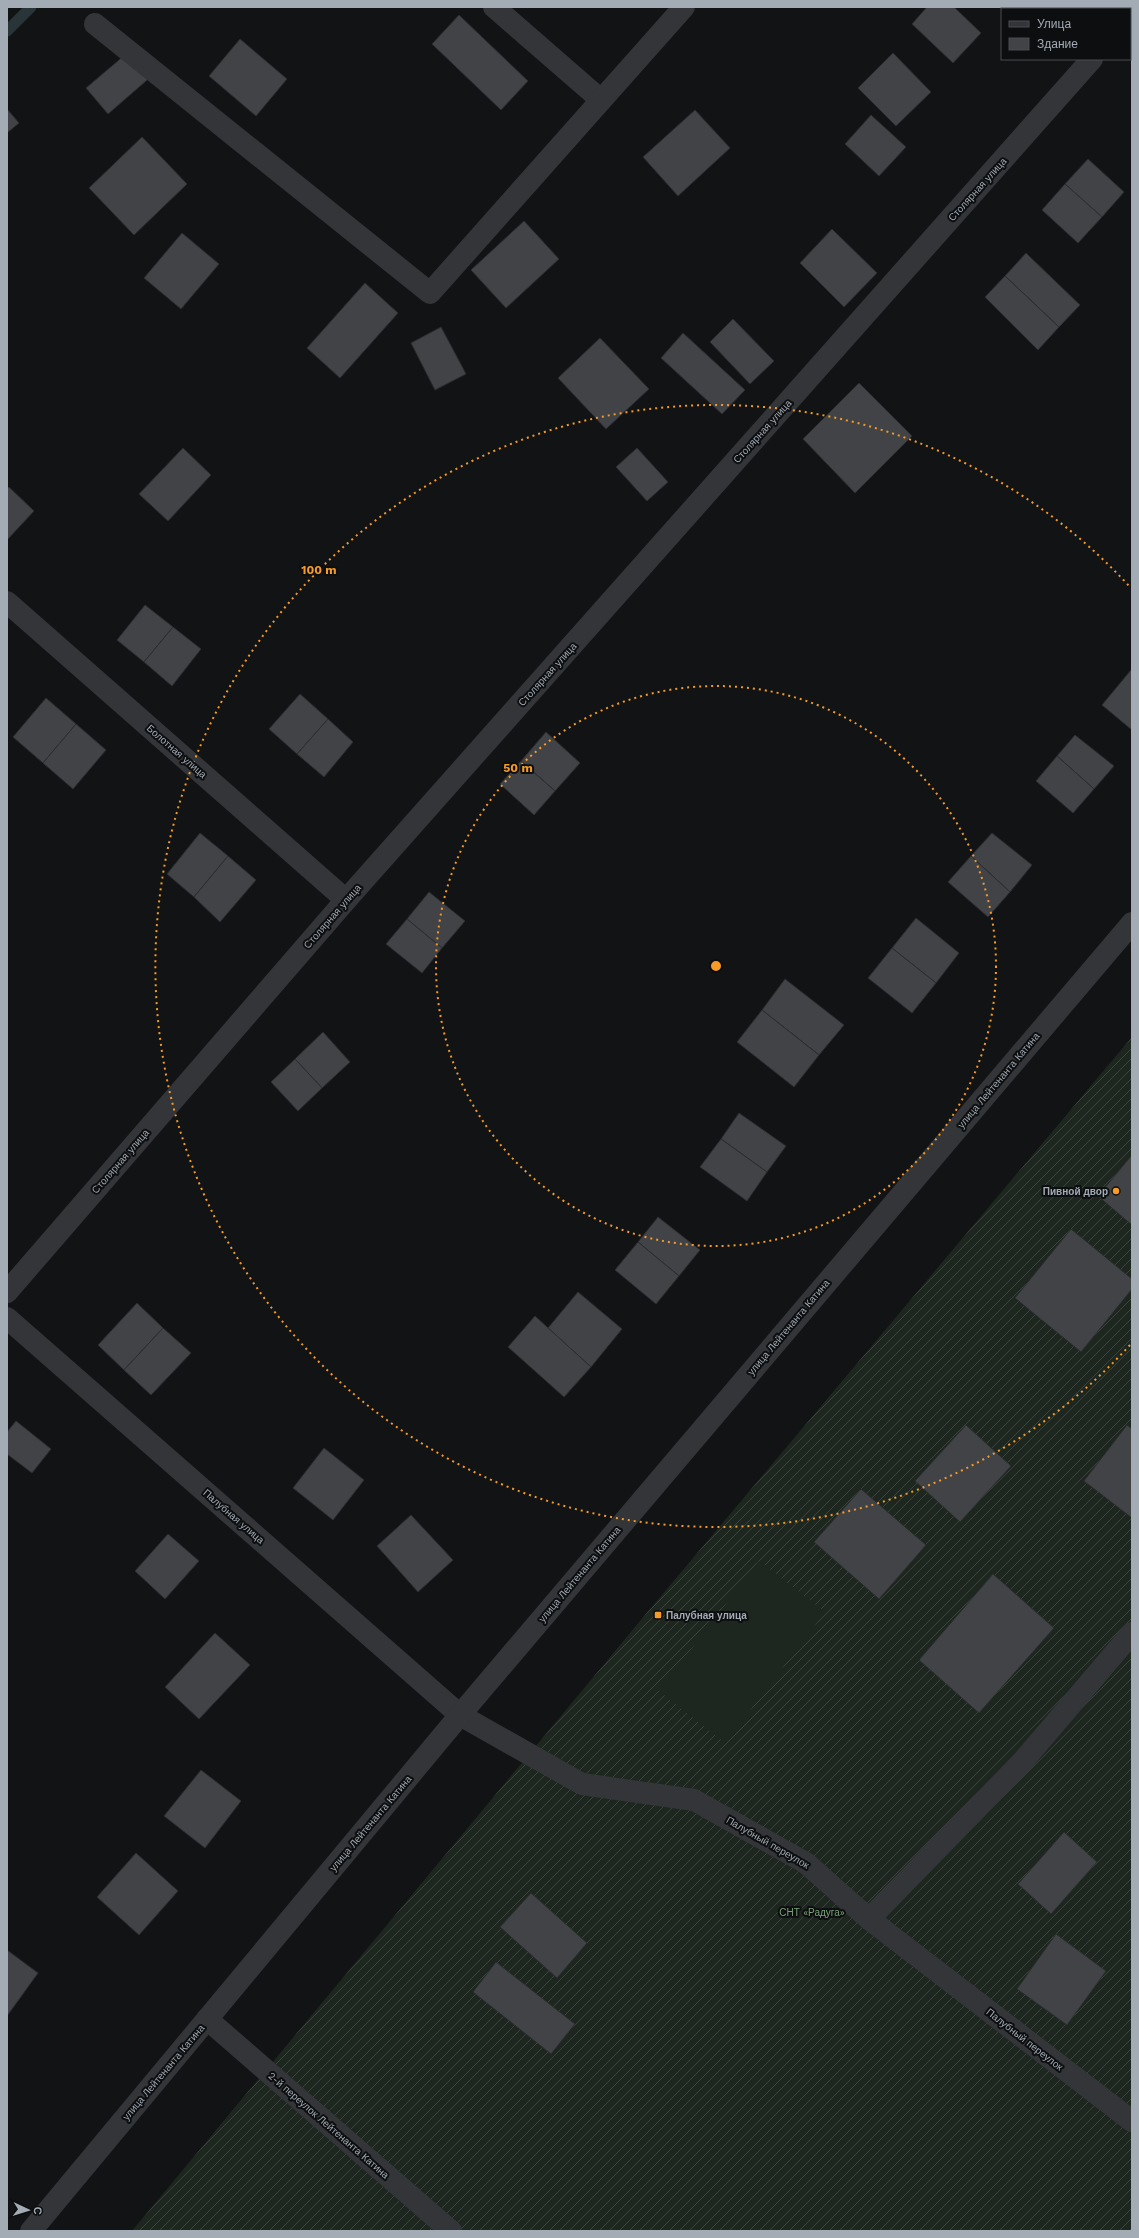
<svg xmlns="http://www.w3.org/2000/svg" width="1139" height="2238" font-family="'Work Sans',sans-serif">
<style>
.garden{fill:url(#garden-furrows)}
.pitch{fill:#1e271f}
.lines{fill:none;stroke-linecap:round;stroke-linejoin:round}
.stream{stroke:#2a353a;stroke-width:11}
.building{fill:#414347;stroke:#2c2d30}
.minor{stroke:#333539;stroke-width:22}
.tertiary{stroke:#333539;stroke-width:22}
.ring{fill:none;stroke:#f69b28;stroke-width:2;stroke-dasharray:2 4}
.poi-dot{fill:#f69b28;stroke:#0d0e0f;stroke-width:1.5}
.labels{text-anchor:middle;stroke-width:4;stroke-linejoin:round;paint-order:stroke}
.street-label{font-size:10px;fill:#a3abb5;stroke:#0d0e0f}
.poi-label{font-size:10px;font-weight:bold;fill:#a3abb5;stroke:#0d0e0f;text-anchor:end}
.park-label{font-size:10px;fill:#7ba17a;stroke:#0d0e0f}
.centre{fill:#f69b28;stroke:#0d0e0f;stroke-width:2}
.ring-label{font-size:12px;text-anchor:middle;font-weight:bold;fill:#f69b28;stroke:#0d0e0f;stroke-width:4;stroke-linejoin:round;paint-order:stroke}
</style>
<defs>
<pattern id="garden-furrows" width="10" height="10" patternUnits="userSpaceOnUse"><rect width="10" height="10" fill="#1e271f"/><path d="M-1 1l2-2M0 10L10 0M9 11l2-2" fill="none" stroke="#3c443d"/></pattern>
</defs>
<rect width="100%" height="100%" fill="#121314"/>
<!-- garden -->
<path class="garden" d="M 1132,1037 L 1132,2231 L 132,2231 L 645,1615 Z"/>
<!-- pitch -->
<path class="pitch" d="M 759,1561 L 825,1612 L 725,1743 L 659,1691 Z"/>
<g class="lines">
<!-- stream -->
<path class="stream" d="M 7,31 L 31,7"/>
</g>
<!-- building -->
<g class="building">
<path d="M 927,7 L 954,7 L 981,33 L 953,63 L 912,24 Z"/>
<path d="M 459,15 L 528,81 L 501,110 L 432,44 Z"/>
<path d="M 240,39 L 287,79 L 256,116 L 209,76 Z"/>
<path d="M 132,49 L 154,74 L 108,114 L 86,88 Z"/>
<path d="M 893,53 L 931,92 L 896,126 L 858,88 Z"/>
<path d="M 7,109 L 19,123 L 7,133 Z"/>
<path d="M 695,110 L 730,148 L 678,196 L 643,157 Z"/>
<path d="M 871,115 L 906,147 L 879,176 L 845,144 Z"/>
<path d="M 142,137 L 187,184 L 134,235 L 89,188 Z"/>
<path d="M 1088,159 L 1124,192 L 1102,217 L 1065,184 Z"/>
<path d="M 1065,184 L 1102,217 L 1078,243 L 1042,210 Z"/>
<path d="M 524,221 L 559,259 L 506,308 L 471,270 Z"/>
<path d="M 832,229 L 877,273 L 844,307 L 800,263 Z"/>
<path d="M 182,233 L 219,264 L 181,309 L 144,278 Z"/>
<path d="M 1026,253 L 1080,305 L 1059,327 L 1005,276 Z"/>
<path d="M 1005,276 L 1059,327 L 1038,350 L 985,297 Z"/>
<path d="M 365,283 L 398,313 L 340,378 L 307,348 Z"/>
<path d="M 733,319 L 774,361 L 750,384 L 710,342 Z"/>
<path d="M 441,327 L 466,374 L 435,390 L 411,343 Z"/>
<path d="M 683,333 L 745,390 L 722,414 L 661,358 Z"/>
<path d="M 600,338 L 649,389 L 606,429 L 558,378 Z"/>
<path d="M 859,383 L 912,436 L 855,493 L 803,439 Z"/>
<path d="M 183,448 L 211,475 L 168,521 L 139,494 Z"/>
<path d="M 637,448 L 668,482 L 647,501 L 616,467 Z"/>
<path d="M 9,487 L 34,511 L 7,540 L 7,489 Z"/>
<path d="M 145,605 L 173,627 L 144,662 L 117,640 Z"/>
<path d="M 173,627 L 201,649 L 172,686 L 144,662 Z"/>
<path d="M 1131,670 L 1132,671 L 1132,730 L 1102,705 Z"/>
<path d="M 300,694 L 328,719 L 297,754 L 269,729 Z"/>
<path d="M 46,698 L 76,724 L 43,763 L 13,737 Z"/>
<path d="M 328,719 L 353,742 L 324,777 L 297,754 Z"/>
<path d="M 76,724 L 106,750 L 73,789 L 43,763 Z"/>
<path d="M 546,732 L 580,763 L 555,791 L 521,761 Z"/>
<path d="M 1075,735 L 1114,766 L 1094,789 L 1057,756 Z"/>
<path d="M 1057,756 L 1094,789 L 1073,813 L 1036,781 Z"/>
<path d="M 521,761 L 555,791 L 534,815 L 500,784 Z"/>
<path d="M 200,833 L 228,856 L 194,897 L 167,874 Z"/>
<path d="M 992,833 L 1032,865 L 1010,892 L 971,856 Z"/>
<path d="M 228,856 L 256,880 L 220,922 L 194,897 Z"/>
<path d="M 971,856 L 1010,892 L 988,917 L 948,882 Z"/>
<path d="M 429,892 L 465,921 L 442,948 L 407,919 Z"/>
<path d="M 916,918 L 959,953 L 936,983 L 892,948 Z"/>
<path d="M 407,919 L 442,948 L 422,973 L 386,944 Z"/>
<path d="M 892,948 L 936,983 L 912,1013 L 868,978 Z"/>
<path d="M 785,979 L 844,1025 L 819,1055 L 762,1010 Z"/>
<path d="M 762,1010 L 819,1055 L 794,1087 L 737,1042 Z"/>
<path d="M 323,1032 L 350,1062 L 322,1088 L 295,1059 Z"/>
<path d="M 295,1059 L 322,1088 L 298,1111 L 271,1082 Z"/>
<path d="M 739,1113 L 786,1146 L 767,1172 L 721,1139 Z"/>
<path d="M 721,1139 L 767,1172 L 747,1201 L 700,1167 Z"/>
<path d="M 1132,1155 L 1132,1225 L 1098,1196 Z"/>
<path d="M 658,1217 L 700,1250 L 679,1276 L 638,1242 Z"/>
<path d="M 1071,1229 L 1132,1279 L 1132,1289 L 1081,1352 L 1015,1298 Z"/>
<path d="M 638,1242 L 679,1276 L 656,1304 L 615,1270 Z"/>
<path d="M 578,1292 L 622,1329 L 591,1367 L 548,1328 Z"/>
<path d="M 137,1303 L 163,1328 L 124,1370 L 98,1345 Z"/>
<path d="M 535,1316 L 591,1367 L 564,1397 L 508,1347 Z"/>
<path d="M 163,1328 L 191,1353 L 151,1395 L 124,1370 Z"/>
<path d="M 16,1421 L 51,1449 L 32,1473 L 7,1454 L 7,1432 Z"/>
<path d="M 966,1425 L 1011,1466 L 960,1522 L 915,1481 Z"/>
<path d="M 1127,1425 L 1132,1429 L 1132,1518 L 1084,1481 Z"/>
<path d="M 324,1448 L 364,1480 L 333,1520 L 293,1488 Z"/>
<path d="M 861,1489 L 926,1545 L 879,1599 L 814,1542 Z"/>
<path d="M 411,1515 L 453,1560 L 418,1592 L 377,1546 Z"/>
<path d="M 168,1534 L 199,1561 L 165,1599 L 135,1571 Z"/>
<path d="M 993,1574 L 1054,1628 L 979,1713 L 919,1660 Z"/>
<path d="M 215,1633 L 250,1665 L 199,1719 L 165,1687 Z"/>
<path d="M 201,1770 L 241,1801 L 205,1848 L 164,1816 Z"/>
<path d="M 1064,1832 L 1097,1862 L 1051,1914 L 1018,1884 Z"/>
<path d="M 136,1853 L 178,1891 L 139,1935 L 97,1897 Z"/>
<path d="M 531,1893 L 587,1943 L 557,1978 L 500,1927 Z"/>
<path d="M 1056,1934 L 1106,1971 L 1067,2025 L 1017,1989 Z"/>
<path d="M 7,1950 L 38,1973 L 7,2016 Z"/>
<path d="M 496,1962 L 575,2024 L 551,2054 L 473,1992 Z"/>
</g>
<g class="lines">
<!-- minor -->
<g class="minor">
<path d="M 494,7 L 601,100"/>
<path d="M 1130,16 L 1132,13"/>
<path d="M 95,24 L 430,293 L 684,7"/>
<path d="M 7,602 L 346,900"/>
<path d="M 7,1292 L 346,900 L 1092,59"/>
<path d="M 7,1318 L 460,1715 L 582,1784 L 694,1800 L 806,1863 L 869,1919 L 1132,2121"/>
<path d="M 869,1919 L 1023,1761 L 1132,1633"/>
<path d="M 207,2019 L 451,2231"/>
</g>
<!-- tertiary -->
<path class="tertiary" d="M 31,2231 L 460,1715 L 1132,923"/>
</g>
<!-- distance rings -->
<g class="ring">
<circle cx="716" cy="966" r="280"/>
<path d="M1130 1345A561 561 0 1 1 1130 587"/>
</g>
<!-- markers -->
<g class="poi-dot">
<circle cx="1116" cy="1191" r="4"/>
<rect x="654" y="1611" width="8" height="8" rx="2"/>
</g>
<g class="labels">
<!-- street labels -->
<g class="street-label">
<text transform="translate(977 189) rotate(-48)" y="4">Столярная улица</text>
<text transform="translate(762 431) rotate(-48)" y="4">Столярная улица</text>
<text transform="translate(547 674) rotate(-48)" y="4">Столярная улица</text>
<text transform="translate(177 751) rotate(41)" y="4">Болотная улица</text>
<text transform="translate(332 916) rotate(-49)" y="4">Столярная улица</text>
<text transform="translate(998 1080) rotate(-50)" y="4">улица Лейтенанта Катина</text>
<text transform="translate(120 1161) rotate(-49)" y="4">Столярная улица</text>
<text transform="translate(788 1327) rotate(-50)" y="4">улица Лейтенанта Катина</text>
<text transform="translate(234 1516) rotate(41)" y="4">Палубная улица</text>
<text transform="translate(579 1574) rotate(-50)" y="4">улица Лейтенанта Катина</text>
<text transform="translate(370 1823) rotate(-50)" y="4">улица Лейтенанта Катина</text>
<text transform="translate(768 1842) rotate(30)" y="4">Палубный переулок</text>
<text transform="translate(1025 2039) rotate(38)" y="4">Палубный переулок</text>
<text transform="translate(163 2072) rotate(-50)" y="4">улица Лейтенанта Катина</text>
<text transform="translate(329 2125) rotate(41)" y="4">2-й переулок Лейтенанта Катина</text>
</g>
<!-- poi labels -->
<g class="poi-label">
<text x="1108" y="1195">Пивной двор</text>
<text x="666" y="1619" text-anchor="start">Палубная улица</text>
</g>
<!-- park labels -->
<g class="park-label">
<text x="812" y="1916">СНТ «Радуга»</text>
</g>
</g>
<circle cx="716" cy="966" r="6" class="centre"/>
<g class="ring-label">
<text x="319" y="574">100 m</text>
<text x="518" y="772">50 m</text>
</g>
<!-- border -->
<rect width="1139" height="2238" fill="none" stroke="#a3abb5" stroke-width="16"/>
<!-- legend -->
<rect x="1001" y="8" width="130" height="52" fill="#0d0e0f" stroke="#494d51"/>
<rect x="1009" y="21" width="20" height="6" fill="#333539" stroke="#494d51"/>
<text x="1037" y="28" font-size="12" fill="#a3abb5">Улица</text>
<rect x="1009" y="38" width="20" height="12" fill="#414347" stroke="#494d51"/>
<text x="1037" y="48" font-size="12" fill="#a3abb5">Здание</text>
<!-- north arrow -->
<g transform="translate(28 2210) rotate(94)" stroke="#0d0e0f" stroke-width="3" paint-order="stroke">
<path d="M0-3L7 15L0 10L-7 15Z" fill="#a3abb5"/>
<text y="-6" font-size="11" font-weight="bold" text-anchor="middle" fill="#a3abb5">С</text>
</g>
</svg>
